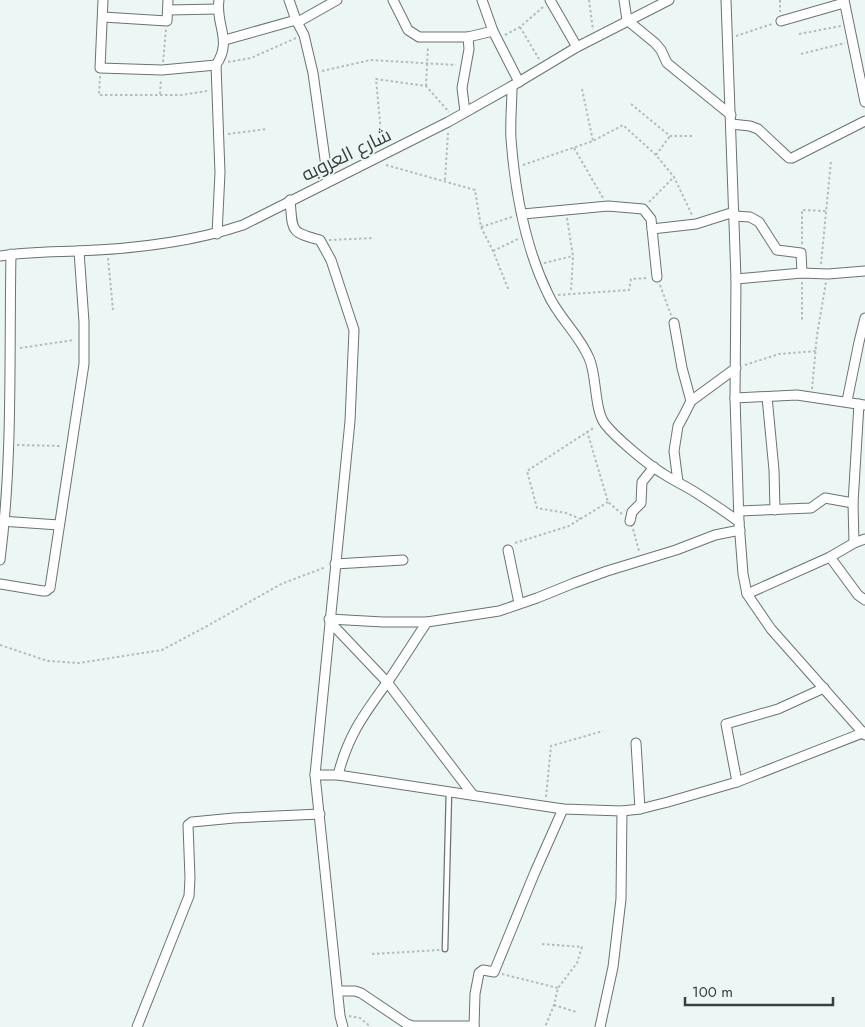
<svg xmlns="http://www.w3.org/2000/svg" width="865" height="1027" font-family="Jost,Cairo,sans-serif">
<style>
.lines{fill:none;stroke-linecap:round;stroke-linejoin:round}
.service-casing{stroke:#6a7372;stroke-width:7}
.minor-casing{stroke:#6a7372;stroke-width:11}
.path{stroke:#b3bcba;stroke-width:2;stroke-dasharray:2.5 2.5;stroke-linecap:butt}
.service{stroke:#fff;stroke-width:4.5}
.minor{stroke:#fff;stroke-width:9}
.labels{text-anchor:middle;stroke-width:4;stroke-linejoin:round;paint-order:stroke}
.street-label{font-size:19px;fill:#3a3e3d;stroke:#ecf7f5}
</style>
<rect width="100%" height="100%" fill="#ecf7f5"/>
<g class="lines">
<!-- service casing -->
<g class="service-casing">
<path id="service" d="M 445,949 L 449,791"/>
</g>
<!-- minor casing -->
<g class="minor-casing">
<g id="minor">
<path d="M 103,0 L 100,68 L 162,70 L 216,65"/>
<path d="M 289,0 L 296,20 L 304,35 L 313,73 L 328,181"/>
<path d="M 393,0 L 408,30 L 419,37 L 468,37 L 493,31"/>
<path d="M 482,0 L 493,31 L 519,82"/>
<path d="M 550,0 L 577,47"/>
<path d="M 624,0 L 627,20 L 655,43 L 661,50 L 667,63 L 731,115"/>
<path d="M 726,0 L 736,279 L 735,398 L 739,522"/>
<path d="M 844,0 L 865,102"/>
<path d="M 168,10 L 218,9"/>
<path d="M 103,17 L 167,21 L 168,0"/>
<path d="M 781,21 L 844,3"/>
<path d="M 298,22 L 337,0"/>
<path d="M 225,40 L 296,20"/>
<path d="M 512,86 C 512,104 510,122 511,139 C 515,191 525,247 548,294 C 558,317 579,334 589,358 C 597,375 594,410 605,424 C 615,437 647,464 662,473 C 674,481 686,486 698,494 C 712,503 726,512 739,522 L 743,574 L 747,594 L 771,629 L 865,735"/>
<path d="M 465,112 L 462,88 L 469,49 L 468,37"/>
<path d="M 731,124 L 750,126 L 758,129 L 789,158 L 792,158 L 865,121"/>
<path d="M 290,200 C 293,231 289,232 320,240 L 331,260 L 354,330 L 350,421 L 315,775 L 340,1016 L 343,1027"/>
<path d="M 523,214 L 608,206 L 643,209 L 651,219 L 657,277"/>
<path d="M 734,216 L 750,217 L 759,222 L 777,250 L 801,253 L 802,273"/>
<path d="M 652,229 L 696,224 L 734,212"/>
<path d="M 217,234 L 220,173 L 216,65 C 233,40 215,25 219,0"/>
<path d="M 0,256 C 25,252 51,252 77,251 C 133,249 189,243 243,225 L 448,122 L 512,86 L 577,47 L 669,0"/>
<path d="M 736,279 L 802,273 L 828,274 L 865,271"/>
<path d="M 674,323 L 682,368 L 691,401"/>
<path d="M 767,397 L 774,470 L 775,510"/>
<path d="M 735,398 L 797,395 L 864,405"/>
<path d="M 847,401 L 859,342 L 865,318"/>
<path d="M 678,482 L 674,451 L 678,426 L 684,415 L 691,401 L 736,368"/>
<path d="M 739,511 L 811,508 L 825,498 L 853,503"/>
<path d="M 0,521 L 59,525"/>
<path d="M 630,521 L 632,512 L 641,503 L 642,482 L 654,467"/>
<path d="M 854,543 L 853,503 L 859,404"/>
<path d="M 508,550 L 519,603"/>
<path d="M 830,557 L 858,595 L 865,600"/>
<path d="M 0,560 C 13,458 9,356 11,254"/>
<path d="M 335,564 L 403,560"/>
<path d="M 0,584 L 43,591 L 46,591 L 50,588 L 84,364 L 84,322 L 79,251"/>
<path d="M 747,594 L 830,557 L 854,543 L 865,539"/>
<path d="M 329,619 L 383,622 L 427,622 L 499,611 L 537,598 L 574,583 L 607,571 L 676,550 L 715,535 L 740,530"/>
<path d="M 330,622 L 387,682 L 473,795"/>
<path d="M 636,743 L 640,809"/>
<path d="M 315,775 L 338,775 L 563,809 L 622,811 L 640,809 L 668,802 L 737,782 L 865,732"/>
<path d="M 338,775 C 349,732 366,712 391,677 C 403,659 415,640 427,622"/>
<path d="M 737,782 L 726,724 L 778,709 L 824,688"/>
<path d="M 338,991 L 355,991 L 361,993 L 407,1024 L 413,1026 L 474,1026"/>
<path d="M 137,1027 L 189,896 L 190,878 L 188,825 L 192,822 L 234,818 L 320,814"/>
<path d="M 474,1027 L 475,994 L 479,973 L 483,970 L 494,972 L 535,872 L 563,809"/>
<path d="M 600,1027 L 613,967 L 621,899 L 622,811"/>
</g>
</g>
<!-- path -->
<g class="path">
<path d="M 589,0 L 593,30"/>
<path d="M 780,0 L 780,12"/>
<path d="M 520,27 L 539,59"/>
<path d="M 799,34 L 841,26"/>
<path d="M 505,35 L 520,27 L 543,7"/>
<path d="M 736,36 L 772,24"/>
<path d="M 801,54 L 845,43"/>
<path d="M 163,62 L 166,29"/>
<path d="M 228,62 L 251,58 L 296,38"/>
<path d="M 322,71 L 371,60 L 456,65"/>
<path d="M 100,76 L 99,95 L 182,95 L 207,91"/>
<path d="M 426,86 L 428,46"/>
<path d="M 582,89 L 593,141"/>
<path d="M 160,94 L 161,79"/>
<path d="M 631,104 L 670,136 L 694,136"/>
<path d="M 228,134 L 267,129"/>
<path d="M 382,144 L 376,79 L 426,86 L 449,112"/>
<path d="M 574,148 L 603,198"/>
<path d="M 656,155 L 670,136"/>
<path d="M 386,165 L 475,190 L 481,227 L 493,251 L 509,291"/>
<path d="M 523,165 L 593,141 L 623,125 L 656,155 L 674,177 L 692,215"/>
<path d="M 445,180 L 448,133"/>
<path d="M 649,202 L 674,177"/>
<path d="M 567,218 L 573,256 L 571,292"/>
<path d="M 481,227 L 512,217"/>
<path d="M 329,240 L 374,238"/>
<path d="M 802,244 L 802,210 L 826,211"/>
<path d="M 493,251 L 518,239"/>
<path d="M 108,258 L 113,310"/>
<path d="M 544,263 L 573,256"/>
<path d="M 821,264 L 831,161"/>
<path d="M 802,282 L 802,320"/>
<path d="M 660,285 L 671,315"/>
<path d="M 558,295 L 629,290 L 631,279 L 648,278"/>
<path d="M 20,348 L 74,340"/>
<path d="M 745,365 L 779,354 L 816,351"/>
<path d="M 812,389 L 817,335 L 826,282"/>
<path d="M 587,431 L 608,502 L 622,514"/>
<path d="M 17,445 L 62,446"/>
<path d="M 581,519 L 566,513 L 537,508 L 527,471 L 595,427"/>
<path d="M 633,529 L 639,551"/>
<path d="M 515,543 L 569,526 L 608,502"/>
<path d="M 0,645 L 48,661 L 79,663 L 162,650 L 209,625 L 281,584 L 326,567"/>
<path d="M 546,797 L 551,746 L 603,731"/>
<path d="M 542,944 L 582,947 L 577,963 L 558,988 L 554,1005 L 545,1027"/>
<path d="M 372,954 L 440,950"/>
<path d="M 502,974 L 558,988"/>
<path d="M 554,1005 L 576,1012"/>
<path d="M 349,1016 L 360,1018 L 371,1027"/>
</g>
<!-- service -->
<use href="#service" class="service"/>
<!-- minor -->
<use href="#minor" class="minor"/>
</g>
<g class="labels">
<!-- street labels -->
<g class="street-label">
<text transform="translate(346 154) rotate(-26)" y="7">شارع العروبه</text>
</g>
</g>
<!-- scale -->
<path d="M685 997v8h148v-8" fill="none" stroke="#3a3e3d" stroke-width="2.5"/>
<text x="692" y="997" font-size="15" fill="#3a3e3d" stroke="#ecf7f5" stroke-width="4" paint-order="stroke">100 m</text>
</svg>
